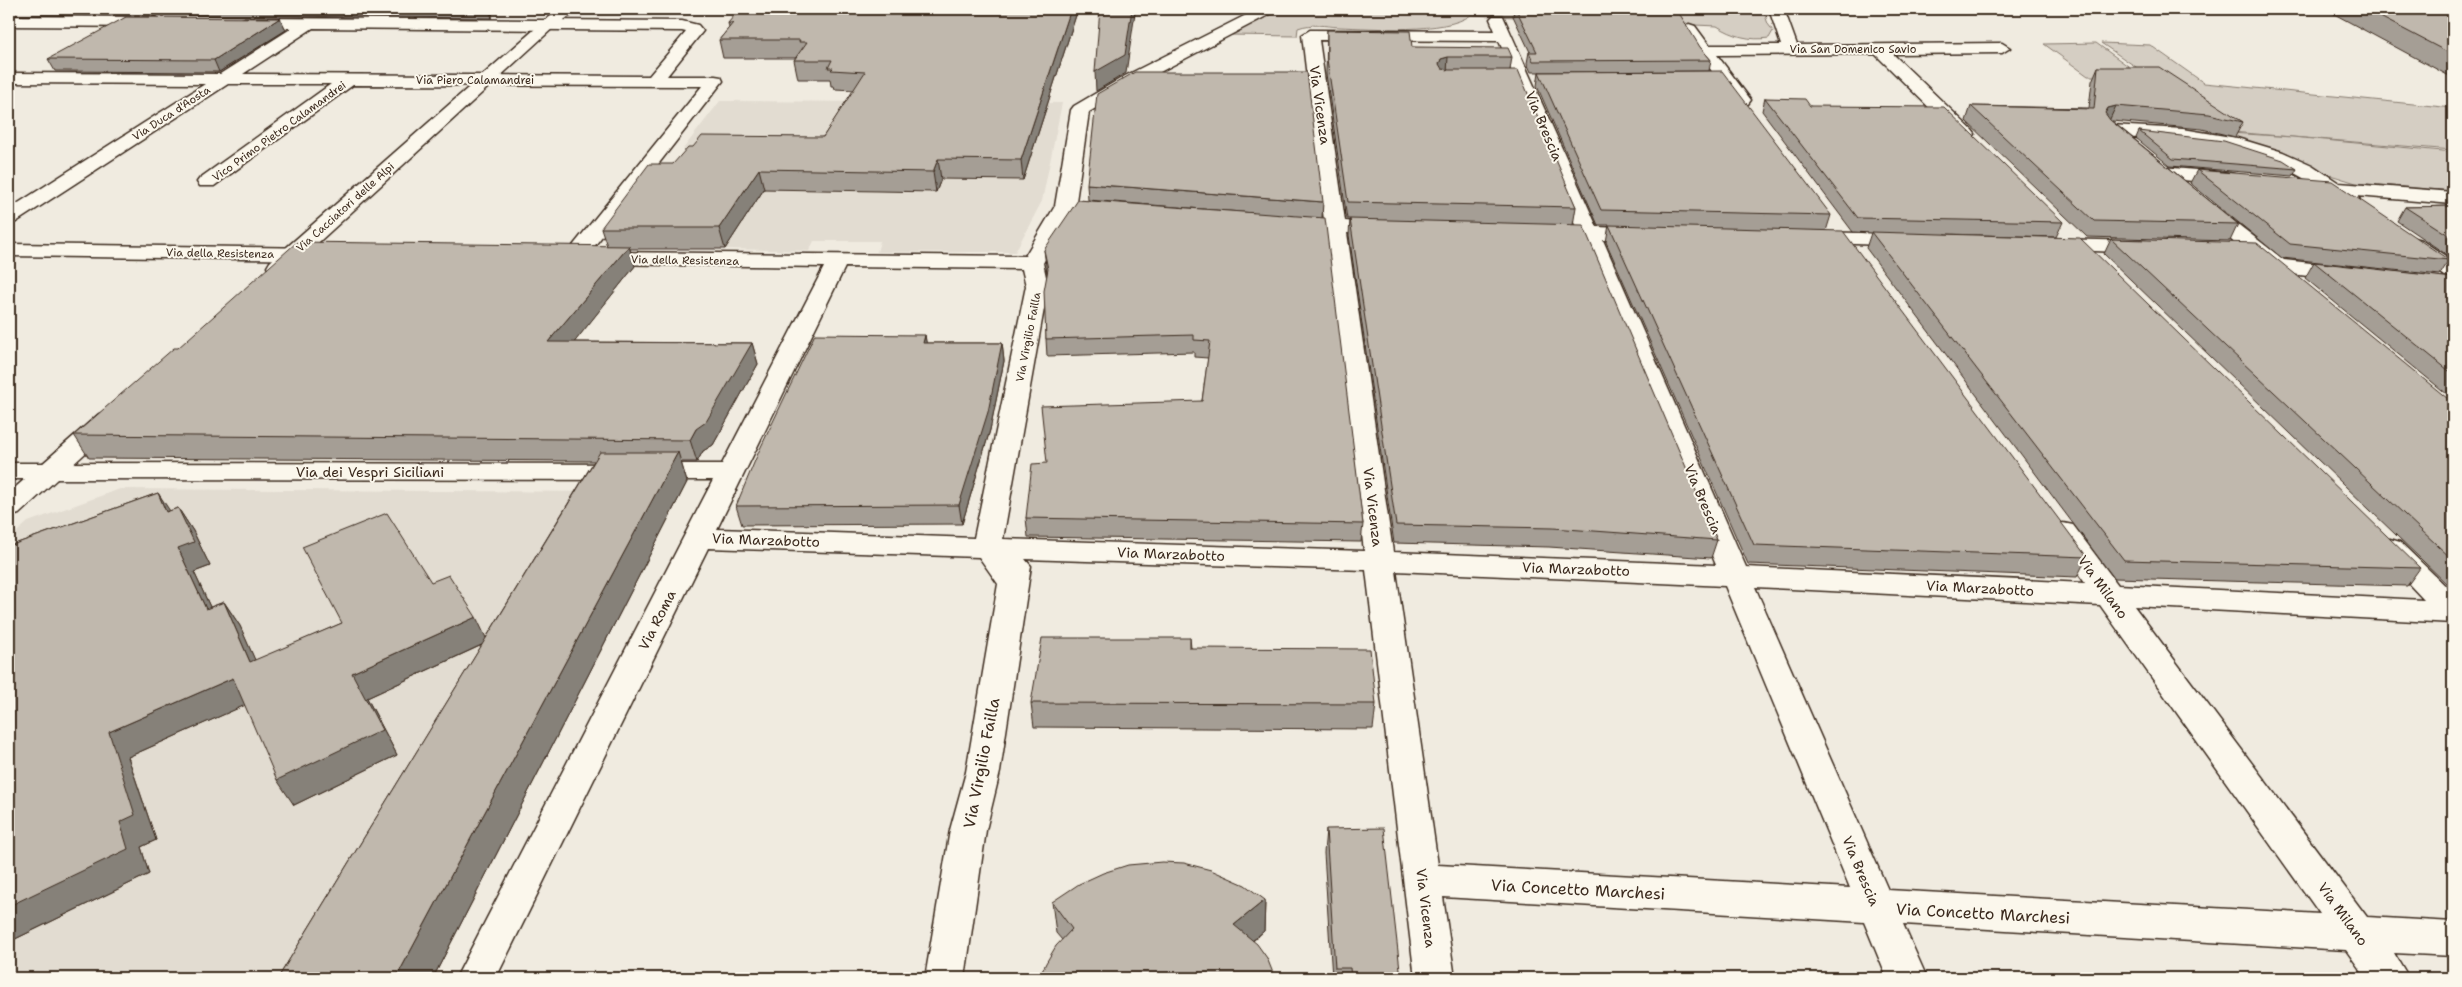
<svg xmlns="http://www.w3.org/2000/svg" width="2462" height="987" font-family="'Shantell Sans',sans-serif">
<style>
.built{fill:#e2dcd1}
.green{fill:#d5cec3;stroke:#887c70}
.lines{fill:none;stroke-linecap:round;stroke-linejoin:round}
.minor-casing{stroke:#3b2a1e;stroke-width:3}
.tertiary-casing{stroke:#3b2a1e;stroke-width:3}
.minor{fill:#fbf7ec;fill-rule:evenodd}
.tertiary{fill:#fbf7ec;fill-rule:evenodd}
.wall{fill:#a59e95;stroke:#3b2a1e}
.shaded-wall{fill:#868179;stroke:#3b2a1e}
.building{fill:#c0b8ad;stroke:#3b2a1e}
.labels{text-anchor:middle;stroke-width:4;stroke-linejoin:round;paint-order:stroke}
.far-street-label{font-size:11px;fill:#3b2a1e;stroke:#fbf7ec}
.street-label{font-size:14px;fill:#3b2a1e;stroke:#fbf7ec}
.near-street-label{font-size:16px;fill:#3b2a1e;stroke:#fbf7ec}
</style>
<rect width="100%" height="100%" fill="#f0ebe0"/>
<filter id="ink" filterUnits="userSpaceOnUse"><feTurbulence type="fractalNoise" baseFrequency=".02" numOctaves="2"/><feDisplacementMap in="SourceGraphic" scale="10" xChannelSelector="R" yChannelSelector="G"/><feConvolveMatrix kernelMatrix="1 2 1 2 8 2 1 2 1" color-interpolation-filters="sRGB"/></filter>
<g filter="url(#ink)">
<!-- built -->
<g class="built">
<path d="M 720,101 L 1062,103 L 1042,201 L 1015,252 L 877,252 L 880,241 L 814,241 L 809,251 L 725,249 L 762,192 L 697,149 L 683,149 Z"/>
<path d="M 120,489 L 605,492 L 320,978 L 9,978 L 9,539 L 28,522 Z"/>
</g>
<!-- green -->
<g class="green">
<path d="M 1282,9 L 1763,9 L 1768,24 L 1773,31 L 1769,38 C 1750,41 1733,36 1717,26 L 1471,15 C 1445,34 1372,28 1339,27 C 1325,26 1312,23 1298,28 L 1297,36 L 1230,35 Z"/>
<path d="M 2096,43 L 2142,76 L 2088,76 L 2044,44 Z"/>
<path d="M 2101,43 L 2150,45 L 2204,83 L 2453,108 L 2453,150 L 2231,132 Z"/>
<path d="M 2169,129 L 2292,137 L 2453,152 L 2453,191 L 2356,183 L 2327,174 L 2295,159 Z"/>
</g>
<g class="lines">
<!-- minor casing -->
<g class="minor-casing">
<g id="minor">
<path d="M 1258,9 L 1277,9 L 1274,12 L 1137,84 L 1089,112 L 1076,201 L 1117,206 L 1120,210 L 1117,214 L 1110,216 L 1071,213 L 1043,263 L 1048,286 L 1003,539 L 1364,551 L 1326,232 L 1283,228 L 1280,224 L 1283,220 L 1290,218 L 1324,220 L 1302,35 L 1310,30 L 1495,31 L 1490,19 L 1493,16 L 1503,16 L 1597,227 L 1644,229 L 1651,231 L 1654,235 L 1651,239 L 1644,241 L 1603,240 L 1746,567 L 2085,583 L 2049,532 L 2053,525 L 2063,523 L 2073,525 L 2118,585 L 2424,600 L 2376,549 L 2380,542 L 2390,539 L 2400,542 L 2453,593 L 2453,623 L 2134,606 L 2367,917 L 2453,922 L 2453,956 L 2394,953 L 2409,978 L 2366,978 L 2346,950 L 1903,924 L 1927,978 L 1887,978 L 1864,922 L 1443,897 L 1455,978 L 1415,978 L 1366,570 L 1025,559 L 1031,566 L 1000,772 L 986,830 L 965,978 L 925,978 L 950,830 L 966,772 L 998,584 L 979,557 L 708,548 L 496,978 L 456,978 L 713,480 L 9,479 L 9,463 L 722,464 L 824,267 L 596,264 L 588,263 L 586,257 C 580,264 575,265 566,263 L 563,258 L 702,86 L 353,85 L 214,186 L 200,186 L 197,182 L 200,178 L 331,84 L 228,84 L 16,222 L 9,224 L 9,209 L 205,84 L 9,83 L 9,73 L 220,74 L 292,28 L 240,26 L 237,23 L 240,20 L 245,18 L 682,21 L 698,25 L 703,31 L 667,76 L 715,76 L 721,77 L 723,81 L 589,253 L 596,252 L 1025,256 L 1055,206 L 1071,110 L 1074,106 L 1125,76 ZM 313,28 L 682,31 L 686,32 L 649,76 L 243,74 ZM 1319,40 L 1499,41 L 1576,227 L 1543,228 L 1540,232 L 1543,236 L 1581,239 L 1716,565 L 1393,552 L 1347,233 L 1387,235 L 1394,233 L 1397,229 L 1394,225 L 1345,221 ZM 845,267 L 1022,269 L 1026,286 L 974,538 L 717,529 ZM 1396,571 L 1725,586 L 1850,888 L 1438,865 ZM 1755,587 L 2100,605 L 2320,914 L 1888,890 Z"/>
<path d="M 1769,9 L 1784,9 L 1797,45 L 2002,43 L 2010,48 L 2002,53 L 1893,54 L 1972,130 L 1975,134 L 1972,138 L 1960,138 L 1875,54 L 1717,55 L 1751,100 L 1748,104 L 1736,104 L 1681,29 L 1689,24 L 1695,26 L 1709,45 L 1781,45 Z"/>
<path d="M 9,16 L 155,17 L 163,22 L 155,27 L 9,26 Z"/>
<path d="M 2111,125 L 2183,129 L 2237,138 L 2283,152 L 2312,165 L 2339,183 L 2453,192 L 2453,204 L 2357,196 L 2360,200 L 2357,204 L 2350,206 L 2343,204 C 2290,166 2247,147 2181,140 C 2156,137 2129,140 2105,134 L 2102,130 L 2105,126 Z"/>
<path d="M 2162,167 L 2230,173 L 2237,175 L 2240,179 L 2237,183 L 2230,185 L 2155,177 L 2152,173 L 2155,169 Z"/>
<path d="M 2206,203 L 2213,205 L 2284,260 L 2347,267 L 2355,269 L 2358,274 L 2355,279 L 2347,281 L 2268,271 L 2199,213 L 2196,209 L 2199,205 Z"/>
<path d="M 1812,232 L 1906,234 L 1913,236 L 1917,240 L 1913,244 L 1906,246 L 1805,242 L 1802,238 L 1805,234 Z"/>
<path d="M 2414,238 L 2421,240 L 2453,261 L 2453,277 L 2445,276 L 2407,248 L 2403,244 L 2407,240 Z"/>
<path d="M 2052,239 L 2144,241 L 2152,242 L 2155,247 L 2152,252 L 2144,253 L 2045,249 L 2041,245 L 2045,241 Z"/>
<path d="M 9,244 L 318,248 L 326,249 L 329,254 L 326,259 L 318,260 L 9,256 Z"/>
</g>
</g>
<!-- tertiary casing -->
<g class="tertiary-casing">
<g id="tertiary">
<path d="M 561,9 L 579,9 L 554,27 L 286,272 L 278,274 L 270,272 L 267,267 L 270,262 L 544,21 Z"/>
<path d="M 108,411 L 117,414 L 121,419 L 117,424 L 19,514 L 9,517 L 9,493 L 99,414 Z"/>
</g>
</g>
<!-- minor -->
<use href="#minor" class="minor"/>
<!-- tertiary -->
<use href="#tertiary" class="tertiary"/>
</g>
<!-- wall -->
<g class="wall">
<path d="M 149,9 L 492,9 L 492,18 L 153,15 Z"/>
<path d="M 1078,9 L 1023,180 L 941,179 L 936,192 L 764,189 L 725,249 L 630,249 L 635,266 L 574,342 L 752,343 L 758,364 L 713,445 L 703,451 L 697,462 L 681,462 L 687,482 L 433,978 L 278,978 L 482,645 L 367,698 L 397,755 L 294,805 L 245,705 L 128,757 L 156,840 L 141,847 L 149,874 L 9,942 L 9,546 L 158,493 L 169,511 L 178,508 L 193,531 L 210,566 L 194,572 L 210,607 L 224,602 L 240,626 L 255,661 L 342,623 L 431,582 L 486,638 L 594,461 L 89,458 L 74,435 L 178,348 L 607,246 L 601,228 L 673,164 L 823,137 L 854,90 L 835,89 L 834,86 L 831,86 L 830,79 L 798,79 L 794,60 L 796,58 L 723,58 L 719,40 L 729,28 L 728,23 Z"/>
<path d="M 1514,9 L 1590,9 L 1700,47 L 1711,60 L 1709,71 L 1531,72 L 1527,63 L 1529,52 L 1530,52 L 1513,16 Z"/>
<path d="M 2325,9 L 2453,9 L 2453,78 Z"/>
<path d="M 280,18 L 286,30 L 219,72 L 55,71 L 48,59 Z"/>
<path d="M 1327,30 L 1412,47 L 1512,57 L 1510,70 L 1576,207 L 1573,225 L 1717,540 L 1711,558 L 1549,547 L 1394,543 L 1349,235 L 1350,219 L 1347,219 L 1326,74 Z"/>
<path d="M 2098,67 L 2243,122 L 2235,137 L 2202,129 L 2112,121 L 2238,224 L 2230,241 L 2087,237 L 1966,121 L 1971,106 L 2089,108 L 2092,81 Z"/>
<path d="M 1539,72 L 1831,215 L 1826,231 L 2087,557 L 2077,577 L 1748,564 L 1606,242 L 1609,225 L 1598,225 L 1537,86 Z"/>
<path d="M 1765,98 L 1810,106 L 2063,222 L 2056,237 L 1945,234 L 2420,568 L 2407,586 L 2114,578 L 1866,248 L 1871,233 L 1853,232 L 1762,111 Z"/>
<path d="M 2139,131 L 2297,169 L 2293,176 L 2170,166 L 2136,138 Z"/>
<path d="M 2197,170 L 2449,260 L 2440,275 L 2282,258 L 2190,183 Z"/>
<path d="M 1087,184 L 1323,202 L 1322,218 L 1363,524 L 1361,542 L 1028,537 L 1026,518 L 1047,463 L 1202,401 L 1208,358 L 1194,357 L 1194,352 L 1047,356 L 1046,339 L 1047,274 L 1044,250 L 1254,213 L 1088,200 Z"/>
<path d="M 2453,206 L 2453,259 L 2397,221 L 2405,207 Z"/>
<path d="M 2111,239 L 2453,403 L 2453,589 L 2450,587 L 2104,254 Z"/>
<path d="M 2314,262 L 2453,278 L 2453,399 L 2305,278 Z"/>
<path d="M 925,335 L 926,343 L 1002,343 L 1004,361 L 990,430 L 962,524 L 742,525 L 736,506 Z"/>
<path d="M 1190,638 L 1191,648 L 1376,704 L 1373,729 L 1034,727 L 1031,703 Z"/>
<path d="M 1326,829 L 1401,978 L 1332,978 L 1324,853 Z"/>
<path d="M 1265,900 L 1264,931 L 1253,941 L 1062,940 L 1056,933 L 1052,902 Z"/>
</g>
<!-- shaded-wall -->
<g class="shaded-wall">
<path d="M 489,9 L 492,9 L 492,18 Z"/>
<path d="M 1071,9 L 1078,9 L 1023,180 L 1021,160 Z"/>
<path d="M 1132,9 L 1135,9 L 1135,13 L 1126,73 L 1096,91 L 1095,72 Z"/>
<path d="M 280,18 L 286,30 L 219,72 L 214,60 Z"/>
<path d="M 1448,57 L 1447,72 L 1439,74 L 1439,64 L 1441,59 Z"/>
<path d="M 2116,106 L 2109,121 L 2105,113 L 2108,108 Z"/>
<path d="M 938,159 L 941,179 L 936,192 L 933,172 Z"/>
<path d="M 759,169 L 764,189 L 725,249 L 719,228 Z"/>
<path d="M 629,246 L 635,266 L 557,364 L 548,342 Z"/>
<path d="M 925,335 L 928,353 L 923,343 Z"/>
<path d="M 752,343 L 758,364 L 713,445 L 703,451 L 697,462 L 690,440 L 696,429 Z"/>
<path d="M 1002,343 L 1004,361 L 990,430 L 962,524 L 959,505 Z"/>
<path d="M 678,452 L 687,482 L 433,978 L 396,978 Z"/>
<path d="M 158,493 L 174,517 L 166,512 Z"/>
<path d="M 178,508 L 193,531 L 210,566 L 194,572 L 222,633 L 206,609 L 178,548 Z"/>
<path d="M 224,602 L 240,626 L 267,687 L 250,662 Z"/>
<path d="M 476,617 L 488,642 L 367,698 L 397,755 L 294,805 L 277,780 L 352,673 Z"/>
<path d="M 233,678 L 250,703 L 128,757 L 156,840 L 141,847 L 149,874 L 9,942 L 9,906 L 120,822 L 109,732 Z"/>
<path d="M 1265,900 L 1264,931 L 1234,956 L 1234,925 Z"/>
</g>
<!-- building -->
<g class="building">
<path d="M 740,9 L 1071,9 L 1021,160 L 938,159 L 933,172 L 759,169 L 719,228 L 601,228 L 649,164 L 673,164 L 688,147 L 693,147 L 702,136 L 823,137 L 865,72 L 831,70 L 833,68 L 828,68 L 832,60 L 794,60 L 807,42 L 799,42 L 800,40 L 719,40 L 733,23 L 728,23 Z"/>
<path d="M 1100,9 L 1132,9 L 1125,55 L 1095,72 Z"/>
<path d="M 1516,9 L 1590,9 L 1679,13 L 1700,47 L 1711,60 L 1533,61 L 1529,52 L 1537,52 Z"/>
<path d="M 2365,9 L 2453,9 L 2453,55 Z"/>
<path d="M 126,17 L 280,18 L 214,60 L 48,59 Z"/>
<path d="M 1327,30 L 1410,31 L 1412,47 L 1508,48 L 1512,57 L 1448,57 L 1441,59 L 1439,64 L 1442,69 L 1449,70 L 1518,70 L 1576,207 L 1348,202 L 1327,59 Z"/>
<path d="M 2098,67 L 2159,67 L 2243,122 L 2209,114 L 2116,106 L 2108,108 L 2105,113 L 2110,120 L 2238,224 L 2094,221 L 1971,106 L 2094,109 Z"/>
<path d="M 1722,71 L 1831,215 L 1601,210 L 1539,72 Z"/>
<path d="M 1135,72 L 1307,72 L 1323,202 L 1087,184 L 1097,94 Z"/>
<path d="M 1765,98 L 1805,99 L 1810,106 L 1944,107 L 2063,222 L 1858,218 Z"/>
<path d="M 2139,131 L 2224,141 L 2283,160 L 2297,169 L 2173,159 Z"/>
<path d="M 2197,170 L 2332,181 L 2449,260 L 2290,244 Z"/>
<path d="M 1078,200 L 1325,218 L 1363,524 L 1026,518 L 1032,464 L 1047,463 L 1041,406 L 1202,401 L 1210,341 L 1194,340 L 1194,335 L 1046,339 L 1044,291 L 1048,269 L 1044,250 Z"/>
<path d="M 2453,206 L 2453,238 L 2405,207 Z"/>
<path d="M 1350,219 L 1583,225 L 1717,540 L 1553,528 L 1396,525 Z"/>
<path d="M 1609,225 L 1843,231 L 2087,557 L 1754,545 Z"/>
<path d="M 1871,232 L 2080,238 L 2420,568 L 2124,560 Z"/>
<path d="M 2111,239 L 2257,243 L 2453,403 L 2453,560 Z"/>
<path d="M 297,242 L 629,246 L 548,342 L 752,343 L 706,422 L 696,429 L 690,440 L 74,435 L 174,348 L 178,348 Z"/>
<path d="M 2314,262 L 2453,278 L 2453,374 Z"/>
<path d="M 815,334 L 925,335 L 923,343 L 1002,343 L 988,412 L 959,505 L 736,506 L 759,451 Z"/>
<path d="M 600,452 L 678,452 L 396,978 L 278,978 Z"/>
<path d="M 158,493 L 166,512 L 178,508 L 194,542 L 178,548 L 206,609 L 224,602 L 250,662 L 342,623 L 302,547 L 387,513 L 431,582 L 449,575 L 476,617 L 352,673 L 382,730 L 277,780 L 233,678 L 109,732 L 135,815 L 120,822 L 128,849 L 9,906 L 9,546 Z"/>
<path d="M 1042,638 L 1190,638 L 1190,648 L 1370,649 L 1376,704 L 1031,703 Z"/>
<path d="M 1384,828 L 1401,978 L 1351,978 L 1350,968 L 1335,968 L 1326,829 Z"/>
<path d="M 1162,862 L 1184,863 L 1211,870 L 1245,885 L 1265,900 L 1234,925 L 1257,944 L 1267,958 L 1275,978 L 1039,978 L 1046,963 L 1056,946 L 1072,929 L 1052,902 L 1079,884 L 1103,873 L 1128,865 Z"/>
</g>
</g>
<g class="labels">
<!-- far-street labels -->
<g class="far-street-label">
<text x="1853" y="53">Via San Domenico Savio</text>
<text x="475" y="84">Via Piero Calamandrei</text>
<text transform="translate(171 113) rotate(-33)" y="4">Via Duca d'Aosta</text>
<text transform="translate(279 131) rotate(-36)" y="4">Vico Primo Pietro Calamandrei</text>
<text transform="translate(345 207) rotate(-42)" y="4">Via Cacciatori delle Alpi</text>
<text transform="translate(220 253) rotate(1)" y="4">Via della Resistenza</text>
<text transform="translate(685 260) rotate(1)" y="4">Via della Resistenza</text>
<text transform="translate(1028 337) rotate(-79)" y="4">Via Virgilio Failla</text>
</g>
<!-- street labels -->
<g class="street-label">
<text transform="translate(1320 105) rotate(82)" y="5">Via Vicenza</text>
<text transform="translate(1544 126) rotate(67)" y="5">Via Brescia</text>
<text x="370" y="477">Via dei Vespri Siciliani</text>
<text transform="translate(1703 499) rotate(67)" y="5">Via Brescia</text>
<text transform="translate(1373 507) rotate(83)" y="5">Via Vicenza</text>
<text transform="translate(766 540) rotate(2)" y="5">Via Marzabotto</text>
<text transform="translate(1171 554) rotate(2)" y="5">Via Marzabotto</text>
<text transform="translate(1576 569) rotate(2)" y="5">Via Marzabotto</text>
<text transform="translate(2103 587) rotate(54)" y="5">Via Milano</text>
<text transform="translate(1980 588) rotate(3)" y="5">Via Marzabotto</text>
<text transform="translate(657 620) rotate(-63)" y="5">Via Roma</text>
<text transform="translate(1861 871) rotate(67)" y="5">Via Brescia</text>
<text transform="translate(1426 908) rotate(83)" y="5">Via Vicenza</text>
<text transform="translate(2343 914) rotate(54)" y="5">Via Milano</text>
</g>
<!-- near-street labels -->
<g class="near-street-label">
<text transform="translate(981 763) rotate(-79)" y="6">Via Virgilio Failla</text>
<text transform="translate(1578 889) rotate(3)" y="6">Via Concetto Marchesi</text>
<text transform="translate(1983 913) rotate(3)" y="6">Via Concetto Marchesi</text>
</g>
</g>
<!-- margin -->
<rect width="2462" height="987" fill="none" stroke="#fbf7ec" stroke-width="30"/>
<rect x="15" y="15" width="2432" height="957" fill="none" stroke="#3b2a1e" stroke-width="2" filter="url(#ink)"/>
</svg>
